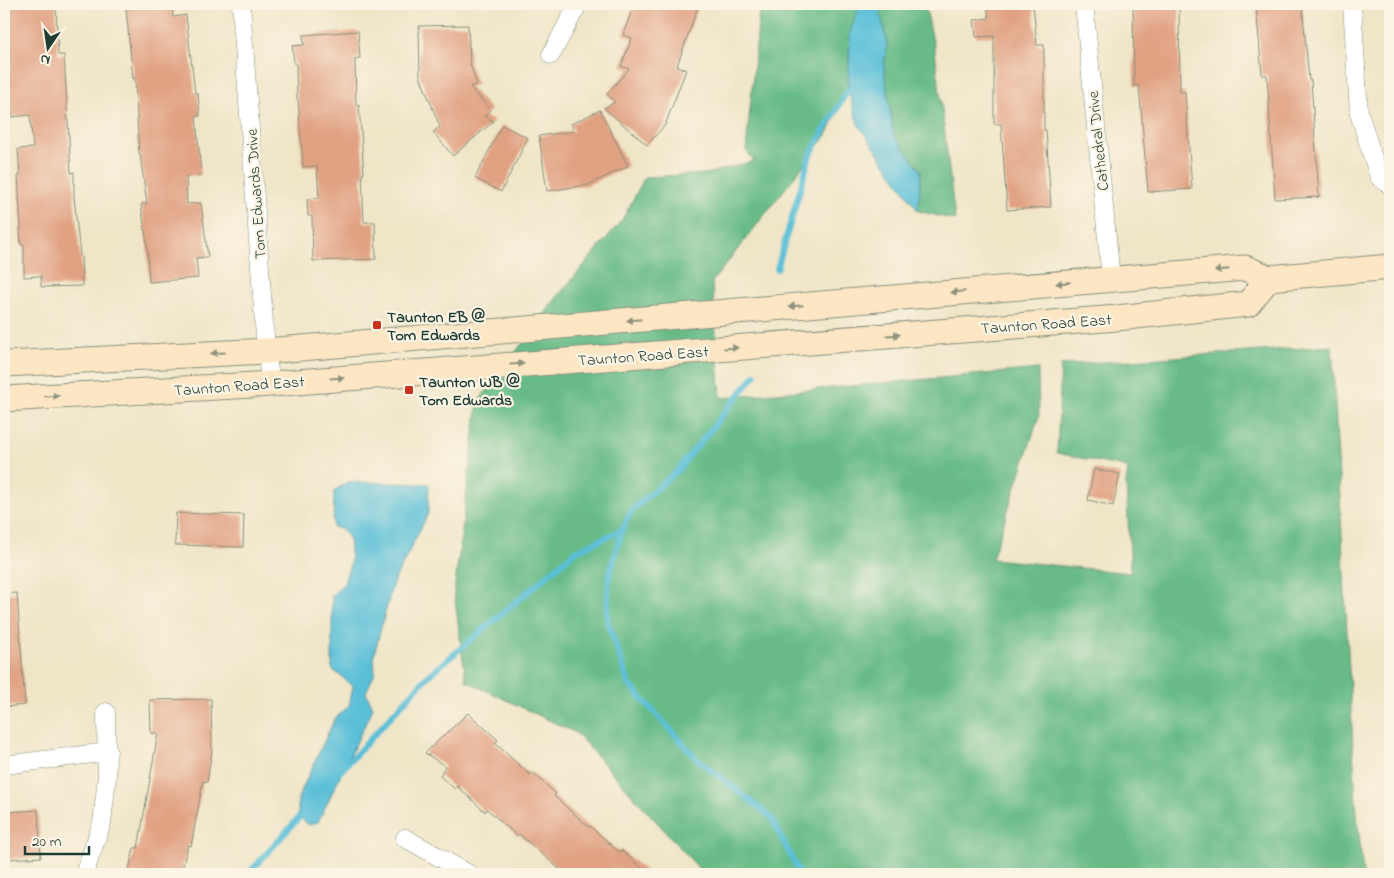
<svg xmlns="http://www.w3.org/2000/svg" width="1394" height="878" font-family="'Indie Flower',sans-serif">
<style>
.forest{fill:#68bb87;stroke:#447c5e}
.water{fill:#5abfd8;stroke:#3c7e86}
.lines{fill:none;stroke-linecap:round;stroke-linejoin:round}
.stream{stroke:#5abfd8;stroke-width:6}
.building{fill:#e1a283}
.street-casing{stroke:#87917e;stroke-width:19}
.secondary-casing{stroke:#87917e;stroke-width:27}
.street{stroke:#fff;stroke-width:18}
.secondary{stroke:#fce6c4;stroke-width:25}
.oneway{fill:#8e927c}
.poi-dot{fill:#c8321e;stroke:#fcf5e5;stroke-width:2}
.labels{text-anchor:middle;stroke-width:4.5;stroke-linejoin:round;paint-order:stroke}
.street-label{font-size:16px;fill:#1f3d34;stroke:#fcf5e5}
.poi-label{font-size:16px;font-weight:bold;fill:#1f3d34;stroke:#fcf5e5;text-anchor:start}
</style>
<rect width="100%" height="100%" fill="#fcf5e5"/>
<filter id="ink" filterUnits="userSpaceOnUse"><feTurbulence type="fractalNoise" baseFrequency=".02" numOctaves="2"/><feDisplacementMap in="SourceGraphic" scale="10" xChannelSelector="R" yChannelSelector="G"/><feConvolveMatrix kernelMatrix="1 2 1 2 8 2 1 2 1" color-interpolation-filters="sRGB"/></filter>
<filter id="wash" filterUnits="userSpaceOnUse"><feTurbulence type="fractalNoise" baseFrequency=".0096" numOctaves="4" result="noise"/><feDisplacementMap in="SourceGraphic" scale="20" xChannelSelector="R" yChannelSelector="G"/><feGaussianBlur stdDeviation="1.12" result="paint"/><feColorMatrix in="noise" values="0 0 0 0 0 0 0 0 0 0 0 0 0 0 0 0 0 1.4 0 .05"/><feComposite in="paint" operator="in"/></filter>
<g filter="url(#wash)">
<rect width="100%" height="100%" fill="#efe5c7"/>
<!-- forest -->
<path class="forest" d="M 760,4 L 925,4 L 935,51 L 955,220 L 918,211 L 921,171 L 894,135 L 884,67 L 887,41 L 878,4 L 850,32 L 848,90 L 827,135 L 712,282 L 721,398 L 1038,369 L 1039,416 L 992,559 L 1131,573 L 1126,483 L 1128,468 L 1057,453 L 1061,365 L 1332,346 L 1356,803 L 1363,874 L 704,874 L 576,733 L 466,681 L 454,593 L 478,402 L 558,296 L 622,220 L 645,177 L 706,174 L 754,161 L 746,150 Z"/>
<!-- water -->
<g class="water">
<path d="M 878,4 L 887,41 L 884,67 L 894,135 L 921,171 L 918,211 L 858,124 L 848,90 L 850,32 L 859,8 Z"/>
<path d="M 348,482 L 429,484 L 428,514 L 393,583 L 374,655 L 375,673 L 366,692 L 373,708 L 318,822 L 309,825 L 298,816 L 298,798 L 335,718 L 349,706 L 353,686 L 332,669 L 332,595 L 344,583 L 351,561 L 349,539 L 342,529 L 333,527 L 334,491 Z"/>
</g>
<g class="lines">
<!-- stream -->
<g class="stream">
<path d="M 859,8 L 860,4"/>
<path d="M 777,269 L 810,155 L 848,90"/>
<path d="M 755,375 L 677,471 L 632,510 L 622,530 L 609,575 L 607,620 L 629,684 L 696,758 L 771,817 L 800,874"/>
<path d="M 339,773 L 427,677 L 576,551 L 622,530"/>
<path d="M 248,874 L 304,812"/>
</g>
</g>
<g id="blocks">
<!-- building -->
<g class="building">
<path d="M 4,4 L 56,4 L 58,55 L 64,55 L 71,173 L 74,172 L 74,197 L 80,256 L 81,256 L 82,286 L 41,287 L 41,276 L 24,277 L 24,245 L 21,245 L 20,228 L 21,228 L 18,176 L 20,176 L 18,149 L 33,148 L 30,115 L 12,117 L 5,39 Z"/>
<path d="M 172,4 L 173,17 L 186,15 L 195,93 L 198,93 L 200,116 L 196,116 L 201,175 L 186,176 L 187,204 L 201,203 L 208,257 L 196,258 L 198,278 L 149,282 L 147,245 L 141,204 L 147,204 L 140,154 L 139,154 L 135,78 L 133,79 L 126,9 Z"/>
<path d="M 634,4 L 699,4 L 677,66 L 686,70 L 665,125 L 647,145 L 604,108 L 615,102 L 607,94 L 629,69 L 621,66 L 632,38 L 623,35 Z"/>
<path d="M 987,4 L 1033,4 L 1037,45 L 1044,45 L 1044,130 L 1046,130 L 1051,207 L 1007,210 L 1001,124 L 994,124 L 994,36 L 976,37 L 974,20 L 989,18 Z"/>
<path d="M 1133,4 L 1179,4 L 1180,92 L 1185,92 L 1192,189 L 1148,192 L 1139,86 L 1134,86 Z"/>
<path d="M 1256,4 L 1302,4 L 1309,80 L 1311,80 L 1319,197 L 1275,199 L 1267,75 L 1262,75 Z"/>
<path d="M 468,25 L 470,64 L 477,84 L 470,87 L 491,110 L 484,116 L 494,121 L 453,156 L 433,132 L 440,127 L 420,76 L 419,26 Z"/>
<path d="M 358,31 L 360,58 L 355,59 L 356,105 L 359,105 L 364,174 L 362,174 L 364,222 L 375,222 L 376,259 L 313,261 L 312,216 L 308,216 L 307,199 L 319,198 L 317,166 L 303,167 L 298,99 L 297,99 L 296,63 L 294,63 L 292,46 L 304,45 L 303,35 Z"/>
<path d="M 600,110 L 628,166 L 588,185 L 547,191 L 539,136 L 574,131 L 571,124 Z"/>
<path d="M 502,125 L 528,138 L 501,192 L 475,178 Z"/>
<path d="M 1094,469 L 1120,474 L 1113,506 L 1088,500 Z"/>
<path d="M 176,513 L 244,515 L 243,547 L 175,545 Z"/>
<path d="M 17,593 L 25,705 L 4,707 L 4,594 Z"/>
<path d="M 211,699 L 212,751 L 207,782 L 203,781 L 191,846 L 188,845 L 181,874 L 128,874 L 134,848 L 138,848 L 158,733 L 151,733 L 150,700 Z"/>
<path d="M 468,713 L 498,740 L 495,743 L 530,775 L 532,772 L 556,794 L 554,796 L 589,827 L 590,826 L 619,852 L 621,850 L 649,874 L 565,874 L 519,834 L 517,836 L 487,809 L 485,812 L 457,786 L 455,789 L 440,776 L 445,766 L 425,753 Z"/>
<path d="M 38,810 L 41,857 L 8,859 L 5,812 Z"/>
</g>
</g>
</g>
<g filter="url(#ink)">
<use href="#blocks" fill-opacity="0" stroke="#87917e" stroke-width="1"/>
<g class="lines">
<!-- street casing -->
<g class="street-casing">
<g id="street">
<path d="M 241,4 L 266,351 L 271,384"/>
<path d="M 1084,4 L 1111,279"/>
<path d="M 1352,4 L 1359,113 L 1379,177 L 1390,185"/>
<path d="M 551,55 L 578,4"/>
<path d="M 4,765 L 108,752"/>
<path d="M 405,838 L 469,874"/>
<path d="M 84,874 L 102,823 L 107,777 L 106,712"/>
</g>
</g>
<!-- secondary casing -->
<g class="secondary-casing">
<g id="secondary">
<path d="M 4,364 L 266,351 L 1245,268 L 1269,278 L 1390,267"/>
<path d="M 4,399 L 271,384 L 1117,318 L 1248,304 L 1269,278"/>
</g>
</g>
<!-- street -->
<use href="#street" class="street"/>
<!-- secondary -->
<use href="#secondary" class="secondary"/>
</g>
<!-- one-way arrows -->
<defs><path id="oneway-solid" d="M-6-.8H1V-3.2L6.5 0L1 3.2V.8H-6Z" transform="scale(1.25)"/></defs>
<g class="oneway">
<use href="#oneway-solid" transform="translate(1222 270) rotate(175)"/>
<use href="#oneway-solid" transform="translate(1063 283) rotate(175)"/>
<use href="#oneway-solid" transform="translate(958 292) rotate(175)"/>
<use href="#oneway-solid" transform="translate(796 306) rotate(175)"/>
<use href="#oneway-solid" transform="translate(634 320) rotate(175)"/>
<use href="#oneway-solid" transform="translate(893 335) rotate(-4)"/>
<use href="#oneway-solid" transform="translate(731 348) rotate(-4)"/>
<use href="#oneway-solid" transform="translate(218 353) rotate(177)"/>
<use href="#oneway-solid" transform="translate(517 364) rotate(-4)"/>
<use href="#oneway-solid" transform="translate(337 378) rotate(-4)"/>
<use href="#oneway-solid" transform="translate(52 396) rotate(-3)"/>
</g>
</g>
<!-- markers -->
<g class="poi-dot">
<rect x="372" y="320" width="10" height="10" rx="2.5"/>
<rect x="404" y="385" width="10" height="10" rx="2.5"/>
</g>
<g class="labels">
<!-- street labels -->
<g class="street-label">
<text transform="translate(1097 141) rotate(-96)" y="6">Cathedral Drive</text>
<text transform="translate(255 194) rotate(-94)" y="6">Tom Edwards Drive</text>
<text transform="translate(1046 323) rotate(-4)" y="6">Taunton Road East</text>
<text transform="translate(643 355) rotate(-4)" y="6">Taunton Road East</text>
<text transform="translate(239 385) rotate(-4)" y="6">Taunton Road East</text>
</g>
<!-- poi labels -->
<g class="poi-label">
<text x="387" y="322">Taunton EB @<tspan x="387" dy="18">Tom Edwards</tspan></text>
<text x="419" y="387">Taunton WB @<tspan x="419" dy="18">Tom Edwards</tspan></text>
</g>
</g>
<!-- margin -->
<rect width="1394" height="878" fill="none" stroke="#fcf5e5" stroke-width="20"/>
<!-- north arrow -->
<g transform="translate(48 48) rotate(193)" stroke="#fcf5e5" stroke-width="4" paint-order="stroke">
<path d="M0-4L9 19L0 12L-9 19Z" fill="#1f3d34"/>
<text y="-8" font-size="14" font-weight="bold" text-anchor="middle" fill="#1f3d34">N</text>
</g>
<!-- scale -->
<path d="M25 846v8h64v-8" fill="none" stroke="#1f3d34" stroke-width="2.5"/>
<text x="32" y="846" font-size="15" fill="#1f3d34" stroke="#fcf5e5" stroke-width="4" paint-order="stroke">20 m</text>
</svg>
